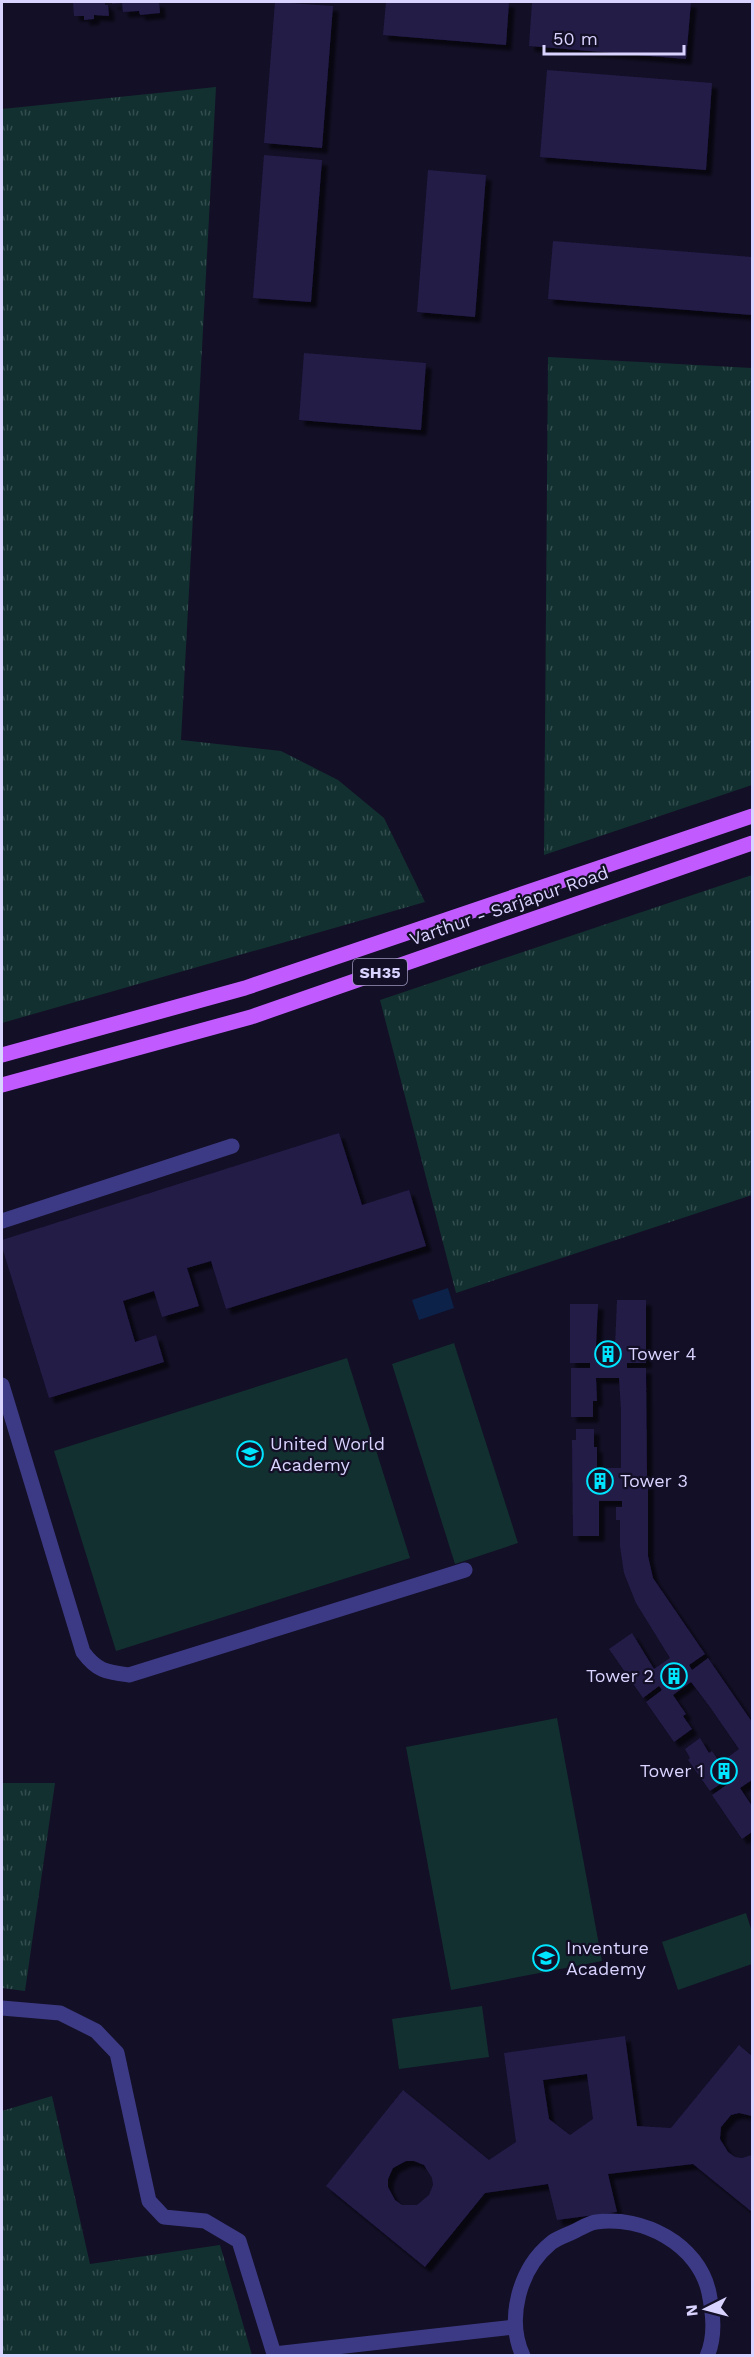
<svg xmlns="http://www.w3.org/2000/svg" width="754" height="2357" font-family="'Work Sans',sans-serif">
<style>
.grass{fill:url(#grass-tufts)}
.pitch{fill:#12302f}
.water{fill:#0c2248}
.building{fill:#241b47;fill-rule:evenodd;filter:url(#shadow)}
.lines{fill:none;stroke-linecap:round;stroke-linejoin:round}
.minor{stroke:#3d3a85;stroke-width:15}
.major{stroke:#c25bff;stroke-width:15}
.labels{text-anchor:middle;stroke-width:4.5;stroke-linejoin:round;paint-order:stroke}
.shield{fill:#130f26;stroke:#9e99be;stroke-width:1.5}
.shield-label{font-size:16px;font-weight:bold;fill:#d9d4ff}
.street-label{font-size:18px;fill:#d9d4ff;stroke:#130f26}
.poi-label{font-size:18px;fill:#d9d4ff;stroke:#130f26;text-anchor:start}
</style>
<defs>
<pattern id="grass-tufts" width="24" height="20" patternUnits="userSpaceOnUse" patternTransform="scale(1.5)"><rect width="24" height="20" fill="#12302f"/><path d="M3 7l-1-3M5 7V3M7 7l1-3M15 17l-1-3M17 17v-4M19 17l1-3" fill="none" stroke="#344d4e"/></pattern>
<filter id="shadow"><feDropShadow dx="5.5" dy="5.5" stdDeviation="1.5" flood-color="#0009"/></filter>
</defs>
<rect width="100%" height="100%" fill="#130f26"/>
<!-- grass -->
<g class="grass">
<path d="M 216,87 L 181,740 L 281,751 L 338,780 L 384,818 L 425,902 L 2,1023 L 2,109 Z"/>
<path d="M 548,357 L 752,368 L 752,785 L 544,855 Z"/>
<path d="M 752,875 L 752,1195 L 456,1293 L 380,1000 Z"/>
<path d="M 2,1783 L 55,1783 L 25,1991 L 2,1988 Z"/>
<path d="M 52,2096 L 90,2264 L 220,2245 L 252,2355 L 2,2355 L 2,2111 Z"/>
</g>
<!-- pitch -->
<g class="pitch">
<path d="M 454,1343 L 518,1543 L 455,1564 L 392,1364 Z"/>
<path d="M 347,1358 L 410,1558 L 116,1651 L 54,1451 Z"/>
<path d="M 557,1718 L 602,1961 L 451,1990 L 406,1747 Z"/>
<path d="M 746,1913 L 752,1932 L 752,1964 L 678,1990 L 662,1942 Z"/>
<path d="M 482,2006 L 489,2057 L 399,2069 L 392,2019 Z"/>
</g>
<!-- water -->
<path class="water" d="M 448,1288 L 454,1308 L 419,1320 L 412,1300 Z"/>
<!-- building -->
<g class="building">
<path d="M 73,2 L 105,2 L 105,5 L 108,5 L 109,16 L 94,15 L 94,19 L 84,20 L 84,16 L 74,16 Z"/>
<path d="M 112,2 L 159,2 L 160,13 L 140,15 L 139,11 L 123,12 L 122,3 L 112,4 Z"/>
<path d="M 275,2 L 333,6 L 322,148 L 264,143 Z"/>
<path d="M 386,2 L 509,2 L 506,45 L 383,35 Z"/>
<path d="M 532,2 L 691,2 L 686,59 L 529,46 Z"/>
<path d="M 547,70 L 712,83 L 706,170 L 540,157 Z"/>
<path d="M 264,155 L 322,160 L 311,302 L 253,298 Z"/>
<path d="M 428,170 L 486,175 L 475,317 L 417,312 Z"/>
<path d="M 553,241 L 752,257 L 752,315 L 548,299 Z"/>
<path d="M 304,353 L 426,363 L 421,430 L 299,420 Z"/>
<path d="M 339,1133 L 362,1205 L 409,1190 L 426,1246 L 226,1309 L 211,1261 L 187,1268 L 199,1306 L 162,1317 L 154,1291 L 123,1301 L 135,1342 L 156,1335 L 164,1362 L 49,1398 L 2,1247 L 2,1240 Z"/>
<path d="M 617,1300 L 646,1300 L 646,1363 L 627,1363 L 627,1368 L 646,1368 L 647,1478 L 627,1478 L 627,1484 L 648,1483 L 648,1556 L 653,1578 L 705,1654 L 689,1665 L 692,1670 L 708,1658 L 752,1722 L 752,1780 L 740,1788 L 752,1806 L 752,1832 L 742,1839 L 712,1795 L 728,1784 L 725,1781 L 710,1791 L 688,1760 L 690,1758 L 685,1749 L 700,1738 L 709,1753 L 712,1751 L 720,1763 L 739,1749 L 710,1707 L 691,1682 L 673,1695 L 686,1714 L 683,1716 L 692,1729 L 674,1742 L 646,1702 L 662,1690 L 659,1686 L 643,1698 L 609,1649 L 632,1633 L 654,1669 L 670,1658 L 636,1603 L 624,1573 L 620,1546 L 620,1520 L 616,1520 L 616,1507 L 622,1507 L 622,1501 L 599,1501 L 599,1536 L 573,1536 L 572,1440 L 576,1440 L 576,1429 L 594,1429 L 594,1447 L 597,1447 L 597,1468 L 621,1468 L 621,1410 L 619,1378 L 596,1378 L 597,1401 L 593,1401 L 593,1417 L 571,1417 L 571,1368 L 590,1368 L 590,1363 L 570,1363 L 570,1304 L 598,1304 L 596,1346 L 615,1346 Z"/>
<path d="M 625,2036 L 637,2126 L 671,2128 L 739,2045 L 752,2056 L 752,2116 L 739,2113 L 731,2115 L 721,2127 L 720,2139 L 728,2152 L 735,2157 L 742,2158 L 752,2155 L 752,2212 L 693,2164 L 608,2174 L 617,2212 L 557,2220 L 548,2184 L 485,2193 L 425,2267 L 326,2186 L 403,2090 L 489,2160 L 516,2142 L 504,2053 ZM 587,2074 L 593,2119 L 570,2135 L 549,2119 L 543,2080 ZM 406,2161 L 414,2161 L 424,2165 L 432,2178 L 433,2185 L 429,2195 L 417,2205 L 402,2205 L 395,2200 L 388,2187 L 388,2179 L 393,2168 Z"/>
</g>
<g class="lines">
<!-- minor -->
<g class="minor">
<path d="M 2,1221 L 232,1146"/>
<path d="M 2,1385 L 83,1652 C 97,1671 106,1672 129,1675 L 465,1570"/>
<path d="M 2,2008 L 60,2013 L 96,2031 L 117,2053 L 149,2201 L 164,2217 L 205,2221 L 239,2241 L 274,2354 L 515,2327"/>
<path d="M 523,2356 C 506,2319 519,2269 551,2243 C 557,2238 567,2235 575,2231 C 581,2228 589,2223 596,2222 C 642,2215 699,2244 709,2293 C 713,2313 716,2336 707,2356"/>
</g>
<!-- major -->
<g class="major">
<path d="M 2,1055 L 245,988 L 752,816"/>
<path d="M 2,1085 L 251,1017 L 752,843"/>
</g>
</g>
<!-- icons -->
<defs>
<g id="building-ring" transform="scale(1.35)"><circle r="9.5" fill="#130f26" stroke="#00e5ff" stroke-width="1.5"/><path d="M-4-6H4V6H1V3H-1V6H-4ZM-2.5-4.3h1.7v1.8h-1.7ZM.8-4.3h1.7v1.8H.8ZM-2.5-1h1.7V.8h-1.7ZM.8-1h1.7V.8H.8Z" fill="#00e5ff"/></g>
<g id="school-ring" transform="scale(1.35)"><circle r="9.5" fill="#130f26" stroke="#00e5ff" stroke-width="1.5"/><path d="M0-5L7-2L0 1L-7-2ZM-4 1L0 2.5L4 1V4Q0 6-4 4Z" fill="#00e5ff"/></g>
</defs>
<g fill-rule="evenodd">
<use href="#building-ring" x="608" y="1354"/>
<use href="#school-ring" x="250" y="1454"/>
<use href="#building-ring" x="600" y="1481"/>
<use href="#building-ring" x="674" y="1676"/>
<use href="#building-ring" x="724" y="1771"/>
<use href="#school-ring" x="546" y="1958"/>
</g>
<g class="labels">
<!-- shield labels -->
<rect class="shield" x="353" y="959" width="54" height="26" rx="4.5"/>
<g class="shield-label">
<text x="380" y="978">SH35</text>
</g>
<!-- street labels -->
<g class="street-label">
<text transform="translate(509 906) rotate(-19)" y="6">Varthur - Sarjapur Road</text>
</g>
<!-- poi labels -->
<g class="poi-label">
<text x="628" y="1360">Tower 4</text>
<text x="270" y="1450">United World<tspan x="270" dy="21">Academy</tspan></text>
<text x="620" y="1487">Tower 3</text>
<text x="654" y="1682" text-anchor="end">Tower 2</text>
<text x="704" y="1777" text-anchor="end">Tower 1</text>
<text x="566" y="1954">Inventure<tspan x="566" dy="21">Academy</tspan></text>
</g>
</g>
<!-- border -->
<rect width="754" height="2357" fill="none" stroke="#d9d4ff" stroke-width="6"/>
<!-- north arrow -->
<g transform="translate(706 2309) rotate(264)" stroke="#130f26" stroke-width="4.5" paint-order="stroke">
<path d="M0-4.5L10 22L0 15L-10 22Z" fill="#d9d4ff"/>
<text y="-9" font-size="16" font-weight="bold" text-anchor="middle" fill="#d9d4ff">N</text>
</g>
<!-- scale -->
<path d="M544 45v9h140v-9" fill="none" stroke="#d9d4ff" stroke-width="3"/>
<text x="553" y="45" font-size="18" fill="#d9d4ff" stroke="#130f26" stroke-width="4.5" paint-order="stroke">50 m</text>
</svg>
